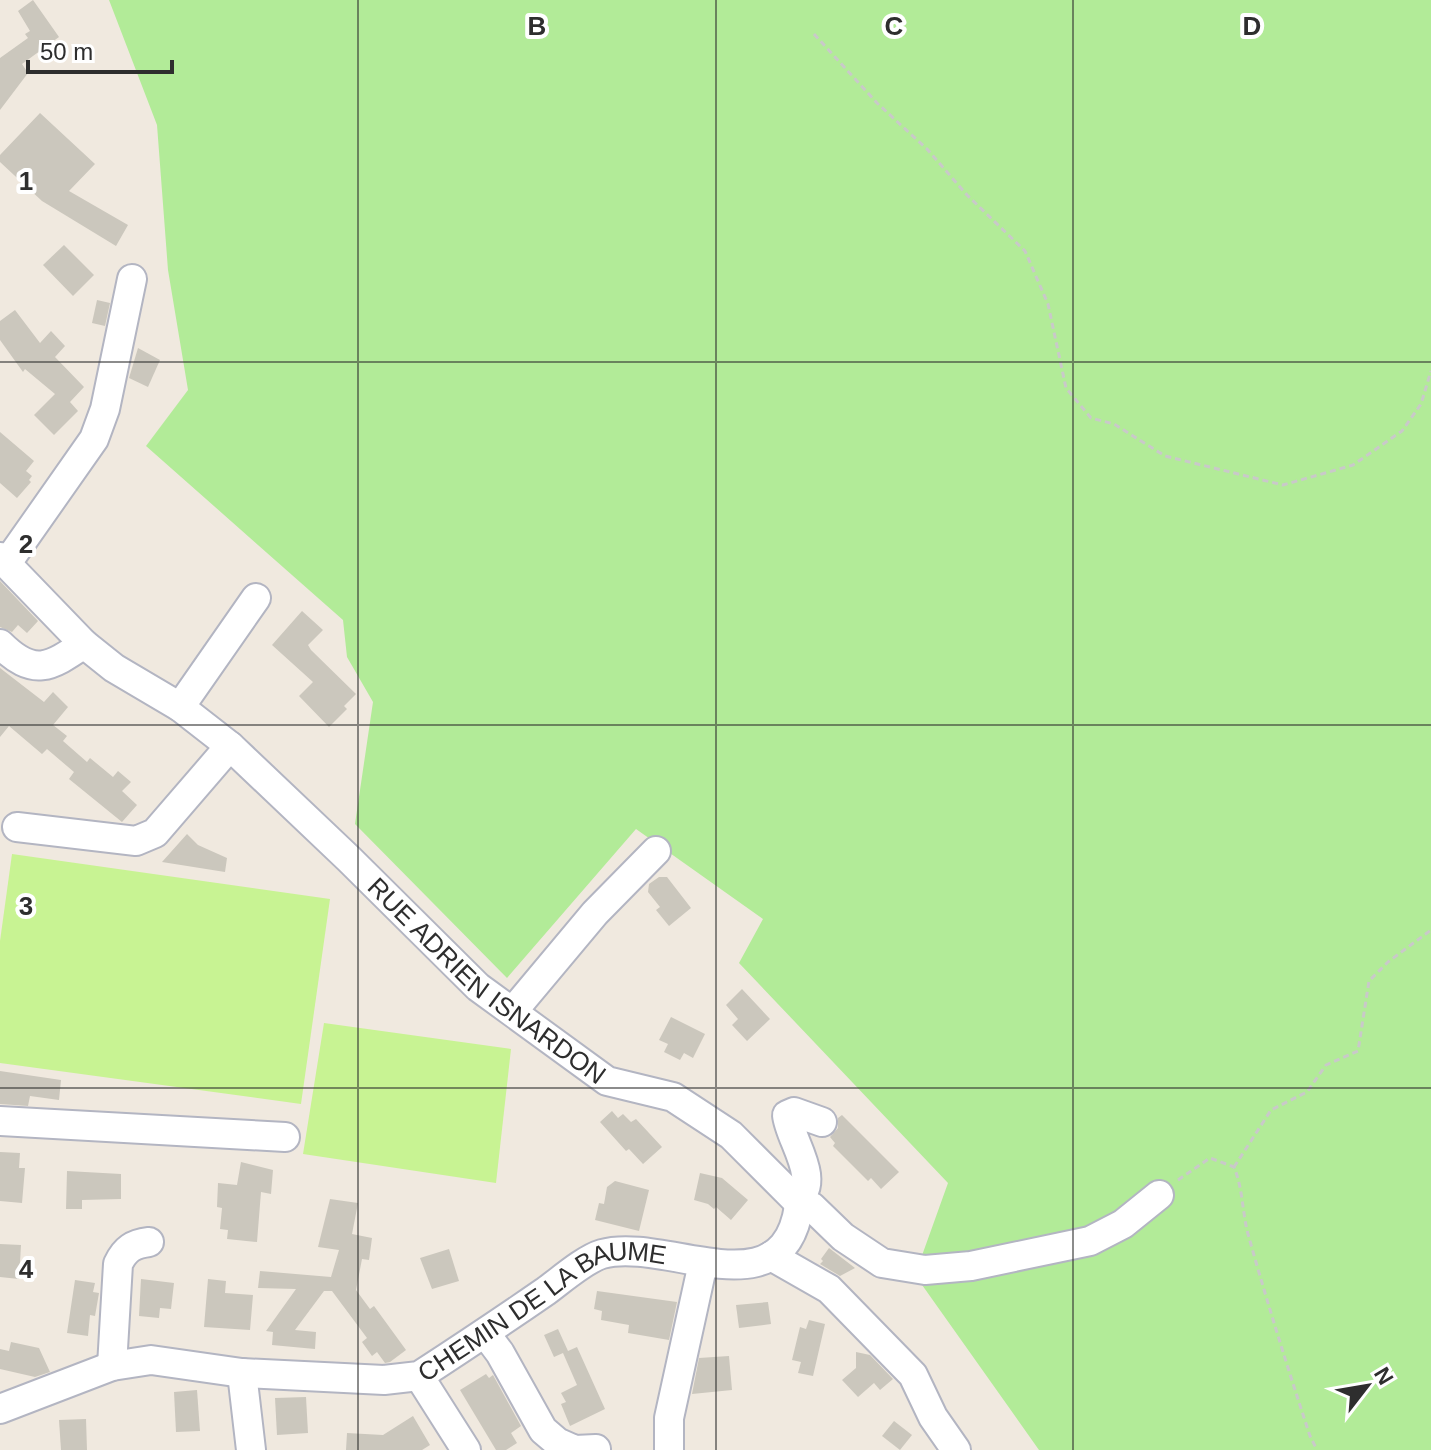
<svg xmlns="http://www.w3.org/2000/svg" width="1431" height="1450" font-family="Arial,sans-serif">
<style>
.green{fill:#b2eb98}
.pitch{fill:#c8f393}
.building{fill:#cbc7bd}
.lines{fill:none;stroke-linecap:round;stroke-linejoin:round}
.minor-casing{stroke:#b3b5c2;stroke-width:32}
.path{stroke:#c9c9c9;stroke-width:3;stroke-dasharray:6 4;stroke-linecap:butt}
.minor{stroke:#fff;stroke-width:28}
.grid{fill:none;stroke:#2e2e2e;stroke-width:2;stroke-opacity:0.55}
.labels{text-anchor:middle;stroke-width:8;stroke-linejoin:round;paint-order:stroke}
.street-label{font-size:26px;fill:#2e2e2e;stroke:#fff}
.grid-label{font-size:26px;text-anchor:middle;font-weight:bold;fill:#2e2e2e;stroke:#fff;stroke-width:8;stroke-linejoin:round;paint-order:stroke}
</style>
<rect width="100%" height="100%" fill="#f0e9df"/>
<!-- green -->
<path class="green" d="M 109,0 L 1431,0 L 1431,1450 L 1039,1450 L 915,1275 L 948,1183 L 739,963 L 763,919 L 636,829 L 507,978 L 355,824 L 373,702 L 347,657 L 343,620 L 146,446 L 188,390 L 168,270 L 157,125 Z"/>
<!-- pitch -->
<g class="pitch">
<path d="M 12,854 L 330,899 L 301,1104 L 0,1063 L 0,941 Z"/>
<path d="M 324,1023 L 511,1049 L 496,1183 L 303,1154 Z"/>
</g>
<!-- building -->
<g class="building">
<path d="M 33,0 L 59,37 L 22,64 L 28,73 L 0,110 L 0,58 L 28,38 L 25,34 L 30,31 L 18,11 Z"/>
<path d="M 40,113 L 95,164 L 69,191 L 128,225 L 116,246 L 42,201 L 0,162 L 0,155 Z"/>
<path d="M 64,245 L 94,275 L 73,296 L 43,265 Z"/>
<path d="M 97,300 L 110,303 L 105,326 L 92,323 Z"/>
<path d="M 15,310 L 40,343 L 51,331 L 65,346 L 55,357 L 84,387 L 70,402 L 78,411 L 54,435 L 34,415 L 55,394 L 25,369 L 23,372 L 0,340 L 0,321 Z"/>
<path d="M 138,348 L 160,360 L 148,387 L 129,378 Z"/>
<path d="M 0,432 L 34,461 L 26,471 L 32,476 L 29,480 L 31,482 L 17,498 L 0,483 Z"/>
<path d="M 0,581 L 38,621 L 27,633 L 18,625 L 12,632 L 0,627 Z"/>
<path d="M 302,611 L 323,630 L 308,645 L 311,650 L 356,694 L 344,706 L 347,709 L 329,727 L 299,696 L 313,682 L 272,645 Z"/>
<path d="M 0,668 L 44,702 L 53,692 L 68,707 L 53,725 L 67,736 L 63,741 L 87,762 L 90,758 L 113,777 L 118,771 L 131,782 L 122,791 L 137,805 L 122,822 L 69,779 L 74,772 L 47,749 L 42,754 L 9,726 L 0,737 Z"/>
<path d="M 187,834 L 198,845 L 227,858 L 225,872 L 162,862 Z"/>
<path d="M 659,877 L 667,877 L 691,908 L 669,926 L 656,910 L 660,907 L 648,892 L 649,884 Z"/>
<path d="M 742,989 L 770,1019 L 747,1041 L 732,1025 L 738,1019 L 726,1005 Z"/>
<path d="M 671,1017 L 705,1034 L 693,1058 L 684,1053 L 680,1060 L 664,1052 L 668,1044 L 659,1040 Z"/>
<path d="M 0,1071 L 61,1080 L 59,1100 L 30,1096 L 28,1106 L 0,1104 Z"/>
<path d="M 612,1111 L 618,1118 L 623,1114 L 631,1122 L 636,1119 L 662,1147 L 643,1164 L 629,1149 L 626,1151 L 600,1122 Z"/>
<path d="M 842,1115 L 899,1172 L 881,1189 L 871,1178 L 868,1181 L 833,1146 L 835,1143 L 830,1137 L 838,1128 L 838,1118 Z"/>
<path d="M 0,1152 L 20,1153 L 19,1168 L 25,1168 L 22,1203 L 0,1201 Z"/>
<path d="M 241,1162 L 273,1170 L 271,1194 L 261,1192 L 257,1242 L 227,1239 L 228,1230 L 220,1229 L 222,1208 L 217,1207 L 218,1183 L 237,1185 Z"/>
<path d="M 67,1171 L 121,1174 L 121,1199 L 82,1200 L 82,1209 L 66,1209 Z"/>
<path d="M 700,1173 L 722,1178 L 748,1200 L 731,1220 L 716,1207 L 714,1209 L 708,1204 L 694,1200 Z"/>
<path d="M 615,1181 L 649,1190 L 639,1231 L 595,1220 L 599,1203 L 604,1204 L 607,1187 Z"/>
<path d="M 330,1199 L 358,1203 L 352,1234 L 372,1238 L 369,1260 L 362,1259 L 356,1290 L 370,1309 L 374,1306 L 406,1350 L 390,1362 L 385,1363 L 377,1352 L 372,1356 L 362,1342 L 367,1338 L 332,1291 L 324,1291 L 295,1330 L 316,1332 L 315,1349 L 272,1345 L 273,1332 L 266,1331 L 296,1289 L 258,1288 L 260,1271 L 331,1277 L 339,1250 L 318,1247 Z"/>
<path d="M 0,1244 L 21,1245 L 19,1279 L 0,1277 Z"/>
<path d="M 829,1248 L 855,1268 L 840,1276 L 820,1264 L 823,1261 L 821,1259 Z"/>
<path d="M 449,1249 L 459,1281 L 432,1289 L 420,1258 Z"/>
<path d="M 141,1279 L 174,1283 L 171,1309 L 160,1308 L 159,1318 L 139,1316 Z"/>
<path d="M 208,1279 L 226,1281 L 225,1293 L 253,1295 L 250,1330 L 204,1327 Z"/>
<path d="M 75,1280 L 95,1283 L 93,1292 L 99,1293 L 95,1316 L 90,1315 L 88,1336 L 67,1333 Z"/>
<path d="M 597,1291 L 677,1302 L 669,1340 L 628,1333 L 629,1325 L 601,1320 L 602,1311 L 594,1309 Z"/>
<path d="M 768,1302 L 771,1324 L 739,1328 L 736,1305 Z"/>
<path d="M 809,1320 L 825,1324 L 813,1376 L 798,1373 L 801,1362 L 792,1360 L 800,1327 L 806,1329 Z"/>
<path d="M 558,1329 L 568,1351 L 577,1347 L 605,1409 L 570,1426 L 561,1404 L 566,1402 L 561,1393 L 577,1385 L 563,1353 L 554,1357 L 544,1335 Z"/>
<path d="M 11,1342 L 39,1348 L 50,1372 L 35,1377 L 0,1369 L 0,1349 L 9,1351 Z"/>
<path d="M 856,1352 L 870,1355 L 893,1379 L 880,1390 L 874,1383 L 858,1397 L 842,1380 L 856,1368 Z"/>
<path d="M 729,1356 L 732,1390 L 692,1394 L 699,1358 Z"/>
<path d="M 486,1374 L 489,1378 L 493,1375 L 521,1426 L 511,1433 L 517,1443 L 506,1450 L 496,1450 L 460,1390 Z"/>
<path d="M 197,1390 L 200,1431 L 176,1432 L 174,1392 Z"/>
<path d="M 306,1397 L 308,1433 L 277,1435 L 275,1398 Z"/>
<path d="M 413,1416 L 430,1445 L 422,1450 L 346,1450 L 347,1433 L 383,1435 Z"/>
<path d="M 86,1419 L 87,1450 L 61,1450 L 59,1420 Z"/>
<path d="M 894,1421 L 912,1435 L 900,1450 L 882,1436 Z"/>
</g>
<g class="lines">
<!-- minor casing -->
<g class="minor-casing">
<g id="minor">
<path id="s1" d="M 0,557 L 84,644 L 114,668 L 180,707 L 230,746 L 349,859 L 478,987 L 607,1081 L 673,1097 L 731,1135 L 796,1200 L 799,1206"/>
<path d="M 7,563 L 94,439 L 105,409 L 132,279"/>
<path d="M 0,644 C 34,678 50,667 84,644"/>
<path d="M 180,707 L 256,598"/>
<path d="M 17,827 L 136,841 L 155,833 L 230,746"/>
<path d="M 513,1011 L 595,913 L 656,851"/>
<path d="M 0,1121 L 285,1137"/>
<path d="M 796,1200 C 823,1181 789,1139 787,1115 L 794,1112 L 822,1122"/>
<path d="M 799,1206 L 812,1207 L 843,1237 L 882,1263 L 925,1270 L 971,1266 L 1090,1241 L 1123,1224 L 1159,1195"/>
<path d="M 771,1256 L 829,1289 L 913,1375 L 933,1417 L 956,1450"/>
<path d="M 485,1333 L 500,1353 L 543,1430 L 557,1442 L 575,1450 L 596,1449"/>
<path d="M 112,1366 L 118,1264 C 125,1249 133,1244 149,1242"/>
<path d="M 242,1373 L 251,1450"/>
<path d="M 419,1376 L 466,1450"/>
<path id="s2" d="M 0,1409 L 112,1366 L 151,1360 L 242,1373 L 384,1380 L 419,1376 C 462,1348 504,1320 546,1291 C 561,1280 585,1259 602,1254 C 666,1236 783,1314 799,1206"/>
<path d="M 669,1450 L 669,1418 L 703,1263"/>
</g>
</g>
<!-- path -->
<g class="path">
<path d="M 814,34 L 877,103 L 927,149 L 967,195 L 1025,251 L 1048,304 L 1066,388 L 1091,418 L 1114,424 L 1165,456 L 1283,485 L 1353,465 L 1402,431 L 1421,404 L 1431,371"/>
<path d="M 1234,1167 L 1271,1110 L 1307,1092 L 1326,1065 L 1358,1051 L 1369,981 L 1388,962 L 1431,930"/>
<path d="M 1178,1180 L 1210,1158 L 1234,1167 C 1243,1189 1242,1211 1248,1234 C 1267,1302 1288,1369 1310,1436 L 1317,1450"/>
</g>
<!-- minor -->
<use href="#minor" class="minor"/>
</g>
<!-- grid -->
<path class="grid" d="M 358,0 L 358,1450M 716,0 L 716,1450M 1073,0 L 1073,1450M 0,362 L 1431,362M 0,725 L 1431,725M 0,1088 L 1431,1088"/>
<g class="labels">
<!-- street labels -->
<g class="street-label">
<text dy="9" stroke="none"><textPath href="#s1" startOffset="648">RUE ADRIEN ISNARDON</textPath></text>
<text dy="9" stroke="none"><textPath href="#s2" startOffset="572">CHEMIN DE LA BAUME</textPath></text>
</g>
</g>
<g class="grid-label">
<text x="537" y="35">B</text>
<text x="894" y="35">C</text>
<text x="1252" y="35">D</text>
<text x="26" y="190">1</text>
<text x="26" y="553">2</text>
<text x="26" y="915">3</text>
<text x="26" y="1278">4</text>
</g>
<!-- north arrow -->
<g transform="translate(1367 1386) rotate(59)" stroke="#ffffff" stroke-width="6" paint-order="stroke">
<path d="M0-6L14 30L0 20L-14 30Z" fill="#2e2e2e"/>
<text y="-12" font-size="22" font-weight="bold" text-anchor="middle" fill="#2e2e2e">N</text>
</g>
<!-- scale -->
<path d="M28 60v12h144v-12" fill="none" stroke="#2e2e2e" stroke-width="4"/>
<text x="40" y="60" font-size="24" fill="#2e2e2e" stroke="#ffffff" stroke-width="6" paint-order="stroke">50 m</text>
</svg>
